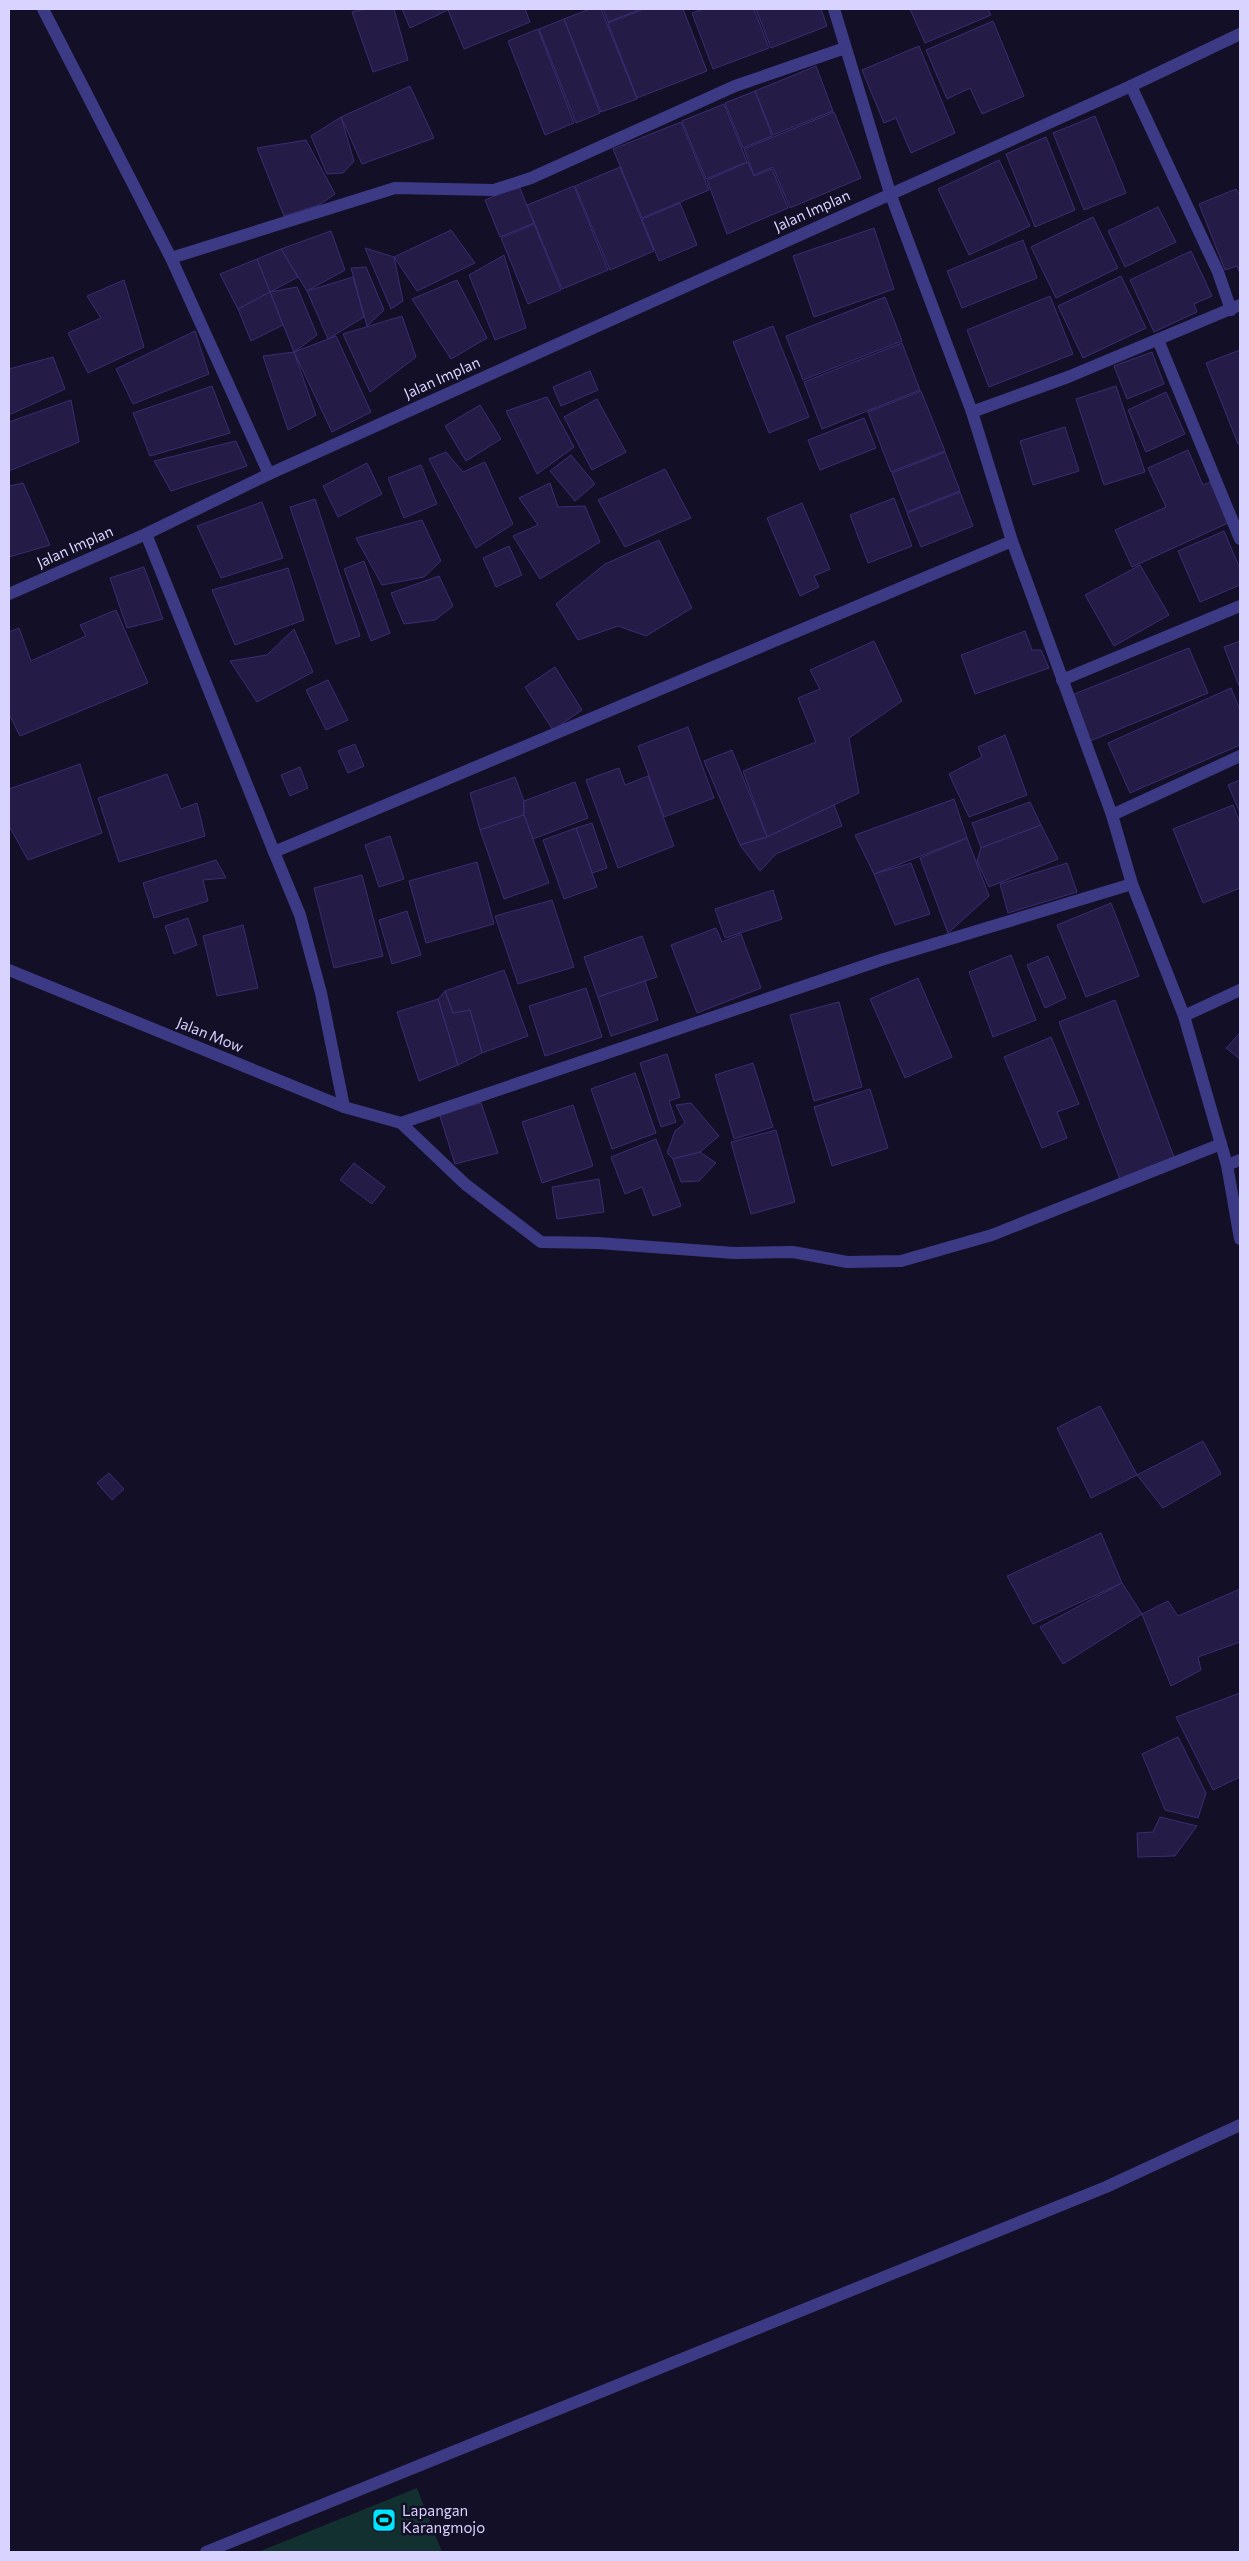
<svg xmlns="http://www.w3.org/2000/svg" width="1249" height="2561" font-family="Commissioner,sans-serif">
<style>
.green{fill:#12302f}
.building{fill:#241b47;stroke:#3b2d73}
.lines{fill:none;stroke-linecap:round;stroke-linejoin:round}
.street{stroke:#3d3a85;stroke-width:12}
.labels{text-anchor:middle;stroke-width:5;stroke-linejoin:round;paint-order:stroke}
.street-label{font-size:15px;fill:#d9d4ff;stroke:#130f26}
.poi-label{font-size:15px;fill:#d9d4ff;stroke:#130f26;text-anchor:start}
</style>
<rect width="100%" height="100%" fill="#130f26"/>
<!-- green -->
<path class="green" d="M 417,2488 L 442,2552 L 258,2552 Z"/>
<!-- building -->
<g class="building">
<path d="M 366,9 L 394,9 L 408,60 L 373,72 L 352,12 Z"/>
<path d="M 402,9 L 448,9 L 448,10 L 410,28 Z"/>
<path d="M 451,9 L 525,9 L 530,22 L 464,49 L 448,10 Z"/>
<path d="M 590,9 L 601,9 L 637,99 L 601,112 L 564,19 Z"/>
<path d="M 603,9 L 641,9 L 608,22 Z"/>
<path d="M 644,9 L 683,9 L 707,71 L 637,98 L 608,23 Z"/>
<path d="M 703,9 L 754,9 L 769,48 L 713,69 L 692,13 Z"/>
<path d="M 756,9 L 821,9 L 827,26 L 771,48 Z"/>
<path d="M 910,9 L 988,9 L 991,15 L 925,43 Z"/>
<path d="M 564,19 L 600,113 L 576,123 L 539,29 Z"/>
<path d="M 993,21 L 1024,96 L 982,114 L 970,88 L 947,99 L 926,50 Z"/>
<path d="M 538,29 L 574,123 L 545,135 L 508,41 Z"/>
<path d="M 919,46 L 955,133 L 911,153 L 896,118 L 884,123 L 862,70 Z"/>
<path d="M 816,66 L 833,111 L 773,135 L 755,91 Z"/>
<path d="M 410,86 L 434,138 L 362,164 L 341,117 Z"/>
<path d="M 755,91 L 772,136 L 743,148 L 725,103 Z"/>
<path d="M 724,104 L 747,162 L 706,179 L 682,121 Z"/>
<path d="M 834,112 L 861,178 L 790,208 L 773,167 L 754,175 L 744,149 Z"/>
<path d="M 1095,116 L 1126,193 L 1084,210 L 1053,133 Z"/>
<path d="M 341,117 L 354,161 L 343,173 L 327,174 L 311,136 Z"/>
<path d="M 681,122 L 709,190 L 642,218 L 613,149 Z"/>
<path d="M 1046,137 L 1075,210 L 1035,227 L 1006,154 Z"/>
<path d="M 306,140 L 335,194 L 319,205 L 284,216 L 257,148 Z"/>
<path d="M 999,160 L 1030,226 L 969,255 L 938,189 Z"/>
<path d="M 748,162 L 754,176 L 772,169 L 788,208 L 727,234 L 707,180 Z"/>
<path d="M 620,167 L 654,251 L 610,270 L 575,186 Z"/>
<path d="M 519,186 L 534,223 L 500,237 L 485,200 Z"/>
<path d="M 574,186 L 608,270 L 562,289 L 527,205 Z"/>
<path d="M 1236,189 L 1240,196 L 1240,274 L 1237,266 L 1225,270 L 1199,204 Z"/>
<path d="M 680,203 L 697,245 L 659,261 L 642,219 Z"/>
<path d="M 1158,207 L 1176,242 L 1125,267 L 1108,231 Z"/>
<path d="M 1093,217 L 1118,268 L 1056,298 L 1031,247 Z"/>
<path d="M 534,224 L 561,290 L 528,304 L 501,238 Z"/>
<path d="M 874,228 L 894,289 L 814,317 L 793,256 Z"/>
<path d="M 451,230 L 475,263 L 417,291 L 394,257 Z"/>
<path d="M 331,231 L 345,270 L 307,291 L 281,249 Z"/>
<path d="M 1023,240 L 1037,278 L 962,308 L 947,271 Z"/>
<path d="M 365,248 L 394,257 L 403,301 L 391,309 Z"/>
<path d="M 281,249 L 298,277 L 270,292 L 257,259 Z"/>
<path d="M 1191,251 L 1212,296 L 1194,304 L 1197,312 L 1154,332 L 1130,280 Z"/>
<path d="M 504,255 L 526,328 L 495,340 L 469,275 Z"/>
<path d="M 257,259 L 270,292 L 238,309 L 220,274 Z"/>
<path d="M 366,267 L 384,310 L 367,326 L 351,268 Z"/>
<path d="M 1121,276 L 1146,328 L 1083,358 L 1058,306 Z"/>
<path d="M 353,277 L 364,317 L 328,339 L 307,291 Z"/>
<path d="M 124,280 L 144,347 L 88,373 L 68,333 L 101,318 L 87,296 Z"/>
<path d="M 457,280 L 487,338 L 451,359 L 412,299 Z"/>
<path d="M 297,287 L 317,335 L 294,352 L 270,292 Z"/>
<path d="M 270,292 L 283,325 L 251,341 L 238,309 Z"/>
<path d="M 1050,296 L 1073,354 L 989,387 L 967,330 Z"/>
<path d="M 885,297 L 902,341 L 803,380 L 786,336 Z"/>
<path d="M 402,316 L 416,357 L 370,392 L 343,334 Z"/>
<path d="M 773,326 L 809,417 L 769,433 L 733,342 Z"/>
<path d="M 195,331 L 209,374 L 133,404 L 116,369 Z"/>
<path d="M 336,336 L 371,412 L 332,432 L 294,352 Z"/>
<path d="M 902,343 L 920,390 L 822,429 L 804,382 Z"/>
<path d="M 1240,350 L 1240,443 L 1238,444 L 1206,363 Z"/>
<path d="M 294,352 L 316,415 L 288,430 L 263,356 Z"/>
<path d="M 1152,352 L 1164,384 L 1127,399 L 1114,366 Z"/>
<path d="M 53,357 L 65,389 L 9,415 L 9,369 Z"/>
<path d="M 590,371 L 598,390 L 561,406 L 553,387 Z"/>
<path d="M 212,386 L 230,433 L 150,456 L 133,413 Z"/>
<path d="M 1116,386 L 1145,472 L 1104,485 L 1076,399 Z"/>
<path d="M 921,391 L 945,451 L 891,472 L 868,412 Z"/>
<path d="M 1166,392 L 1185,434 L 1146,452 L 1128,410 Z"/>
<path d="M 547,397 L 574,447 L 537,474 L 506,411 Z"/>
<path d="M 597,399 L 626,452 L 592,470 L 564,417 Z"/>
<path d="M 71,400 L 79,442 L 9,471 L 9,422 Z"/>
<path d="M 480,405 L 501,439 L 466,461 L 445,426 Z"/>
<path d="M 864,418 L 876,448 L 820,470 L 808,440 Z"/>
<path d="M 1065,427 L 1079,471 L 1033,485 L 1020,441 Z"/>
<path d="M 236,441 L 247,466 L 171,491 L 154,461 Z"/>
<path d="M 1188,450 L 1203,485 L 1210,482 L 1228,523 L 1132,567 L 1115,530 L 1166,507 L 1148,468 Z"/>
<path d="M 446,452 L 463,472 L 485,462 L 513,524 L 476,548 L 429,459 Z"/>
<path d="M 945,452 L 960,491 L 907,512 L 892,473 Z"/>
<path d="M 571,455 L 595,484 L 575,501 L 550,471 Z"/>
<path d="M 367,463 L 382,494 L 338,517 L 323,486 Z"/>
<path d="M 421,465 L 437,504 L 404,518 L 388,478 Z"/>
<path d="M 665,469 L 691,518 L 625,547 L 598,500 Z"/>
<path d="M 23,483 L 50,545 L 9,557 L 9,486 Z"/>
<path d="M 550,483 L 558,507 L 585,506 L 600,542 L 540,579 L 513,536 L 538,525 L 519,498 Z"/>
<path d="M 960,492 L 973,526 L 921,547 L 907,513 Z"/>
<path d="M 894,498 L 912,546 L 868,563 L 850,515 Z"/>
<path d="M 315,499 L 360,636 L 336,644 L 290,507 Z"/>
<path d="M 262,502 L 283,558 L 221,578 L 197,526 Z"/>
<path d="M 802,503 L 830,569 L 814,576 L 819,587 L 800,596 L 767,518 Z"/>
<path d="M 422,520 L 441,561 L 424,577 L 382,585 L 356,538 Z"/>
<path d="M 1224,531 L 1240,569 L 1240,585 L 1200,602 L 1178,551 Z"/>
<path d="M 659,540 L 692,608 L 646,636 L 618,626 L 578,640 L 556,604 L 605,564 Z"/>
<path d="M 509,546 L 522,575 L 496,587 L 483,558 Z"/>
<path d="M 364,561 L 390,633 L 371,641 L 344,569 Z"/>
<path d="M 1140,565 L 1169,615 L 1114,646 L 1085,595 Z"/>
<path d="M 144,567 L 163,619 L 127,628 L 110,578 Z"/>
<path d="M 288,568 L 304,620 L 235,645 L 212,590 Z"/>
<path d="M 439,576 L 453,606 L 435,620 L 404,624 L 391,593 Z"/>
<path d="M 116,610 L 148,683 L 20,736 L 9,714 L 9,632 L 19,628 L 31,661 L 86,636 L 80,625 Z"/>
<path d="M 294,629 L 313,672 L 257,702 L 230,661 L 267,655 Z"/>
<path d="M 1025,631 L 1032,650 L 1041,650 L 1049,668 L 975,694 L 961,655 Z"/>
<path d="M 874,641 L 902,701 L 849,738 L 859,793 L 767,837 L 743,771 L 816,742 L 798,698 L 820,689 L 810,670 Z"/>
<path d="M 1240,641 L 1240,686 L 1239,686 L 1224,647 Z"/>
<path d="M 1189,648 L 1208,693 L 1090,741 L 1072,695 Z"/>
<path d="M 555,667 L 582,710 L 553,730 L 525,687 Z"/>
<path d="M 328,680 L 348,720 L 326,730 L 306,690 Z"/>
<path d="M 1231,688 L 1240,710 L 1240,745 L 1130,793 L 1108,743 Z"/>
<path d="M 688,727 L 714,798 L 664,817 L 638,746 Z"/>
<path d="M 1005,735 L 1027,795 L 969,817 L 949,774 L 982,757 L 978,747 Z"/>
<path d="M 355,744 L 364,766 L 348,773 L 338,751 Z"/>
<path d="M 732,750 L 767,837 L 740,845 L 704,761 Z"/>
<path d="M 80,764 L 102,833 L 28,860 L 9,826 L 9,789 Z"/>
<path d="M 300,767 L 308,788 L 290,796 L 281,775 Z"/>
<path d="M 619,768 L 625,785 L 648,776 L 674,846 L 618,868 L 586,780 Z"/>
<path d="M 167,774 L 181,809 L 197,803 L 205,836 L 119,862 L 98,798 Z"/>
<path d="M 515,777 L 524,801 L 524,815 L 480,830 L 470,793 Z"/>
<path d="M 1240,780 L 1240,813 L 1228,785 Z"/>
<path d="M 575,782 L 588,818 L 533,839 L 524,815 L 524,801 Z"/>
<path d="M 954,799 L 967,838 L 874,874 L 855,835 Z"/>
<path d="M 1030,802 L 1041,825 L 981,848 L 972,823 Z"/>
<path d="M 834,805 L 842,826 L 776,854 L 760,871 L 740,845 L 767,837 Z"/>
<path d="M 1233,805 L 1240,823 L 1240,888 L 1203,903 L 1173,829 Z"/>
<path d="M 524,815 L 549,883 L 504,899 L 480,830 Z"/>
<path d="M 592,823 L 607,868 L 592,873 L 576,828 Z"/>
<path d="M 1041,825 L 1058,859 L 989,887 L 977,861 L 981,848 Z"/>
<path d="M 576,828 L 597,887 L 564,899 L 543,840 Z"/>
<path d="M 390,836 L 404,879 L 379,887 L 365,845 Z"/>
<path d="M 967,838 L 989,896 L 948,933 L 920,858 Z"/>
<path d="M 216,860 L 226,878 L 203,880 L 208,901 L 154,918 L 143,883 Z"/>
<path d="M 477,862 L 494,924 L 426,943 L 409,881 Z"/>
<path d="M 911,863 L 930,914 L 895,925 L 874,874 Z"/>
<path d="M 1067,863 L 1077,892 L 1008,913 L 1000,884 Z"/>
<path d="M 362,875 L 383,956 L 334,968 L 314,888 Z"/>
<path d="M 773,890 L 782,919 L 725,938 L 715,909 Z"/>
<path d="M 552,900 L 574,967 L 518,984 L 495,916 Z"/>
<path d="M 1111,903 L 1139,976 L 1086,997 L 1057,925 Z"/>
<path d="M 407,911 L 421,955 L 392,964 L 379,920 Z"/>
<path d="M 188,918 L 197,945 L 174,954 L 165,926 Z"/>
<path d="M 243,925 L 258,988 L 217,996 L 203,936 Z"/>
<path d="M 716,928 L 722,942 L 741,934 L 761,988 L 697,1013 L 671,945 Z"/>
<path d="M 642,936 L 657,977 L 598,997 L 584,957 Z"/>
<path d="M 1011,955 L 1036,1020 L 993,1037 L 969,972 Z"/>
<path d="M 1048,956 L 1066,998 L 1045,1008 L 1027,965 Z"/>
<path d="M 504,970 L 528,1036 L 482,1053 L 470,1010 L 453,1013 L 445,991 Z"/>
<path d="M 918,978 L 952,1057 L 905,1078 L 870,999 Z"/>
<path d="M 645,981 L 658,1020 L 611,1036 L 598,997 Z"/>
<path d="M 586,988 L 602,1037 L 545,1056 L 529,1006 Z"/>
<path d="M 445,991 L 453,1013 L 470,1010 L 482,1053 L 458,1065 L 438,999 Z"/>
<path d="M 438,999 L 458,1065 L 419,1081 L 397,1012 Z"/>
<path d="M 1115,1000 L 1174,1157 L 1120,1179 L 1059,1022 Z"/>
<path d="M 839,1002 L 862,1087 L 814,1101 L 790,1015 Z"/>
<path d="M 1240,1033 L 1240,1059 L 1226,1048 Z"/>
<path d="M 1051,1037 L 1079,1104 L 1057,1112 L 1067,1138 L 1042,1148 L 1004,1057 Z"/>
<path d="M 667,1054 L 680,1097 L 669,1101 L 676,1122 L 661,1127 L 640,1063 Z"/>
<path d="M 753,1063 L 773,1127 L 734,1139 L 715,1075 Z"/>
<path d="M 635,1073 L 656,1133 L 612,1149 L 591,1089 Z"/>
<path d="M 870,1089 L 888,1148 L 832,1166 L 814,1107 Z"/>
<path d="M 481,1103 L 498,1153 L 455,1164 L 439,1113 Z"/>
<path d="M 691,1103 L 719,1136 L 700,1152 L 673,1159 L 667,1153 L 675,1131 L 685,1123 L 676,1105 Z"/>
<path d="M 573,1105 L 593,1166 L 542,1183 L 522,1122 Z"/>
<path d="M 776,1130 L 795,1202 L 751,1214 L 731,1142 Z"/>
<path d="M 656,1139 L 681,1206 L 653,1216 L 642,1187 L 625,1194 L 611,1157 Z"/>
<path d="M 700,1152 L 716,1163 L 699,1181 L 681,1182 L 673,1159 Z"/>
<path d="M 354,1163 L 385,1187 L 372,1204 L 340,1180 Z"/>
<path d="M 599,1179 L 604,1212 L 557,1219 L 552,1187 Z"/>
<path d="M 1100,1406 L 1137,1475 L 1091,1498 L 1057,1428 Z"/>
<path d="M 1203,1441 L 1221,1474 L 1163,1508 L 1137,1475 Z"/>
<path d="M 109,1473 L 124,1489 L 112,1500 L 97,1483 Z"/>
<path d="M 1101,1533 L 1122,1583 L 1033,1624 L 1007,1576 Z"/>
<path d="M 1122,1583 L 1142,1614 L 1063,1664 L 1040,1627 Z"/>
<path d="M 1240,1589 L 1240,1642 L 1198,1657 L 1201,1670 L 1171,1686 L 1142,1614 L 1168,1601 L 1178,1616 Z"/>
<path d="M 1240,1693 L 1240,1777 L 1213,1790 L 1176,1717 Z"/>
<path d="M 1178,1737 L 1206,1793 L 1198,1818 L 1165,1810 L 1142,1754 Z"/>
<path d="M 1160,1817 L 1197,1826 L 1175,1856 L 1138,1857 L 1137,1833 L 1153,1832 Z"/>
</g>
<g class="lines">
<!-- street -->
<g class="street">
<path d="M 43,9 L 171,258 L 269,474"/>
<path d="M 834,9 L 890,193 L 972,412 L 1012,541 L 1112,815 L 1132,884 L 1184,1016 L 1227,1165 L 1240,1239"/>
<path d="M 1131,86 L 1218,272 L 1231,310"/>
<path d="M 171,258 L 395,188 L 494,190 L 531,178 L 735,86 L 845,48"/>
<path d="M 1158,340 L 1240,539"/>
<path d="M 972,412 L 1068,377 L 1240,305"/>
<path d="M 146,534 L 274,852 L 1012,541"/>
<path d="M 9,594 L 146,534 L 269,474 L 1131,86 L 1240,34"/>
<path d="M 1062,680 L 1240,606"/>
<path d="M 1112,815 L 1240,756"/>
<path d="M 274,852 L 300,915 L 321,993 L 344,1107"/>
<path d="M 9,970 L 344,1107 L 401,1123 L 465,1184 L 541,1242 L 598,1243 L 734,1253 L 793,1252 L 847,1262 L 901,1261 L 992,1235 L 1221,1144"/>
<path d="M 1184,1016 L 1240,990"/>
<path d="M 401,1123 L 884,959 L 1132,884"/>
<path d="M 1227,1165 L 1240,1160"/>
<path d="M 206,2552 L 1106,2187 L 1240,2125"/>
</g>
</g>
<!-- icons -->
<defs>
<g id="stadium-square" transform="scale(1.25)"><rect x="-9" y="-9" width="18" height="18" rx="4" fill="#00e5ff" stroke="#130f26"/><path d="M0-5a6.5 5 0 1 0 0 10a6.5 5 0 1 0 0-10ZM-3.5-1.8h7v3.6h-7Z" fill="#111"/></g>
</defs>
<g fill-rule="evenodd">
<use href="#stadium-square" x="384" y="2520"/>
</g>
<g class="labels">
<!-- street labels -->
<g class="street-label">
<text transform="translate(812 211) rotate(-24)" y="5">Jalan Implan</text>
<text transform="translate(442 378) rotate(-24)" y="5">Jalan Implan</text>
<text transform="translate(75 547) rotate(-24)" y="5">Jalan Implan</text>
<text transform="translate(210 1035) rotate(22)" y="5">Jalan Mow</text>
</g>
<!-- poi labels -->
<g class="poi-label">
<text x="402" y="2516">Lapangan<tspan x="402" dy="17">Karangmojo</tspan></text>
</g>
</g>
<!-- border -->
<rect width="1249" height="2561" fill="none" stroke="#d9d4ff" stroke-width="20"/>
</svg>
